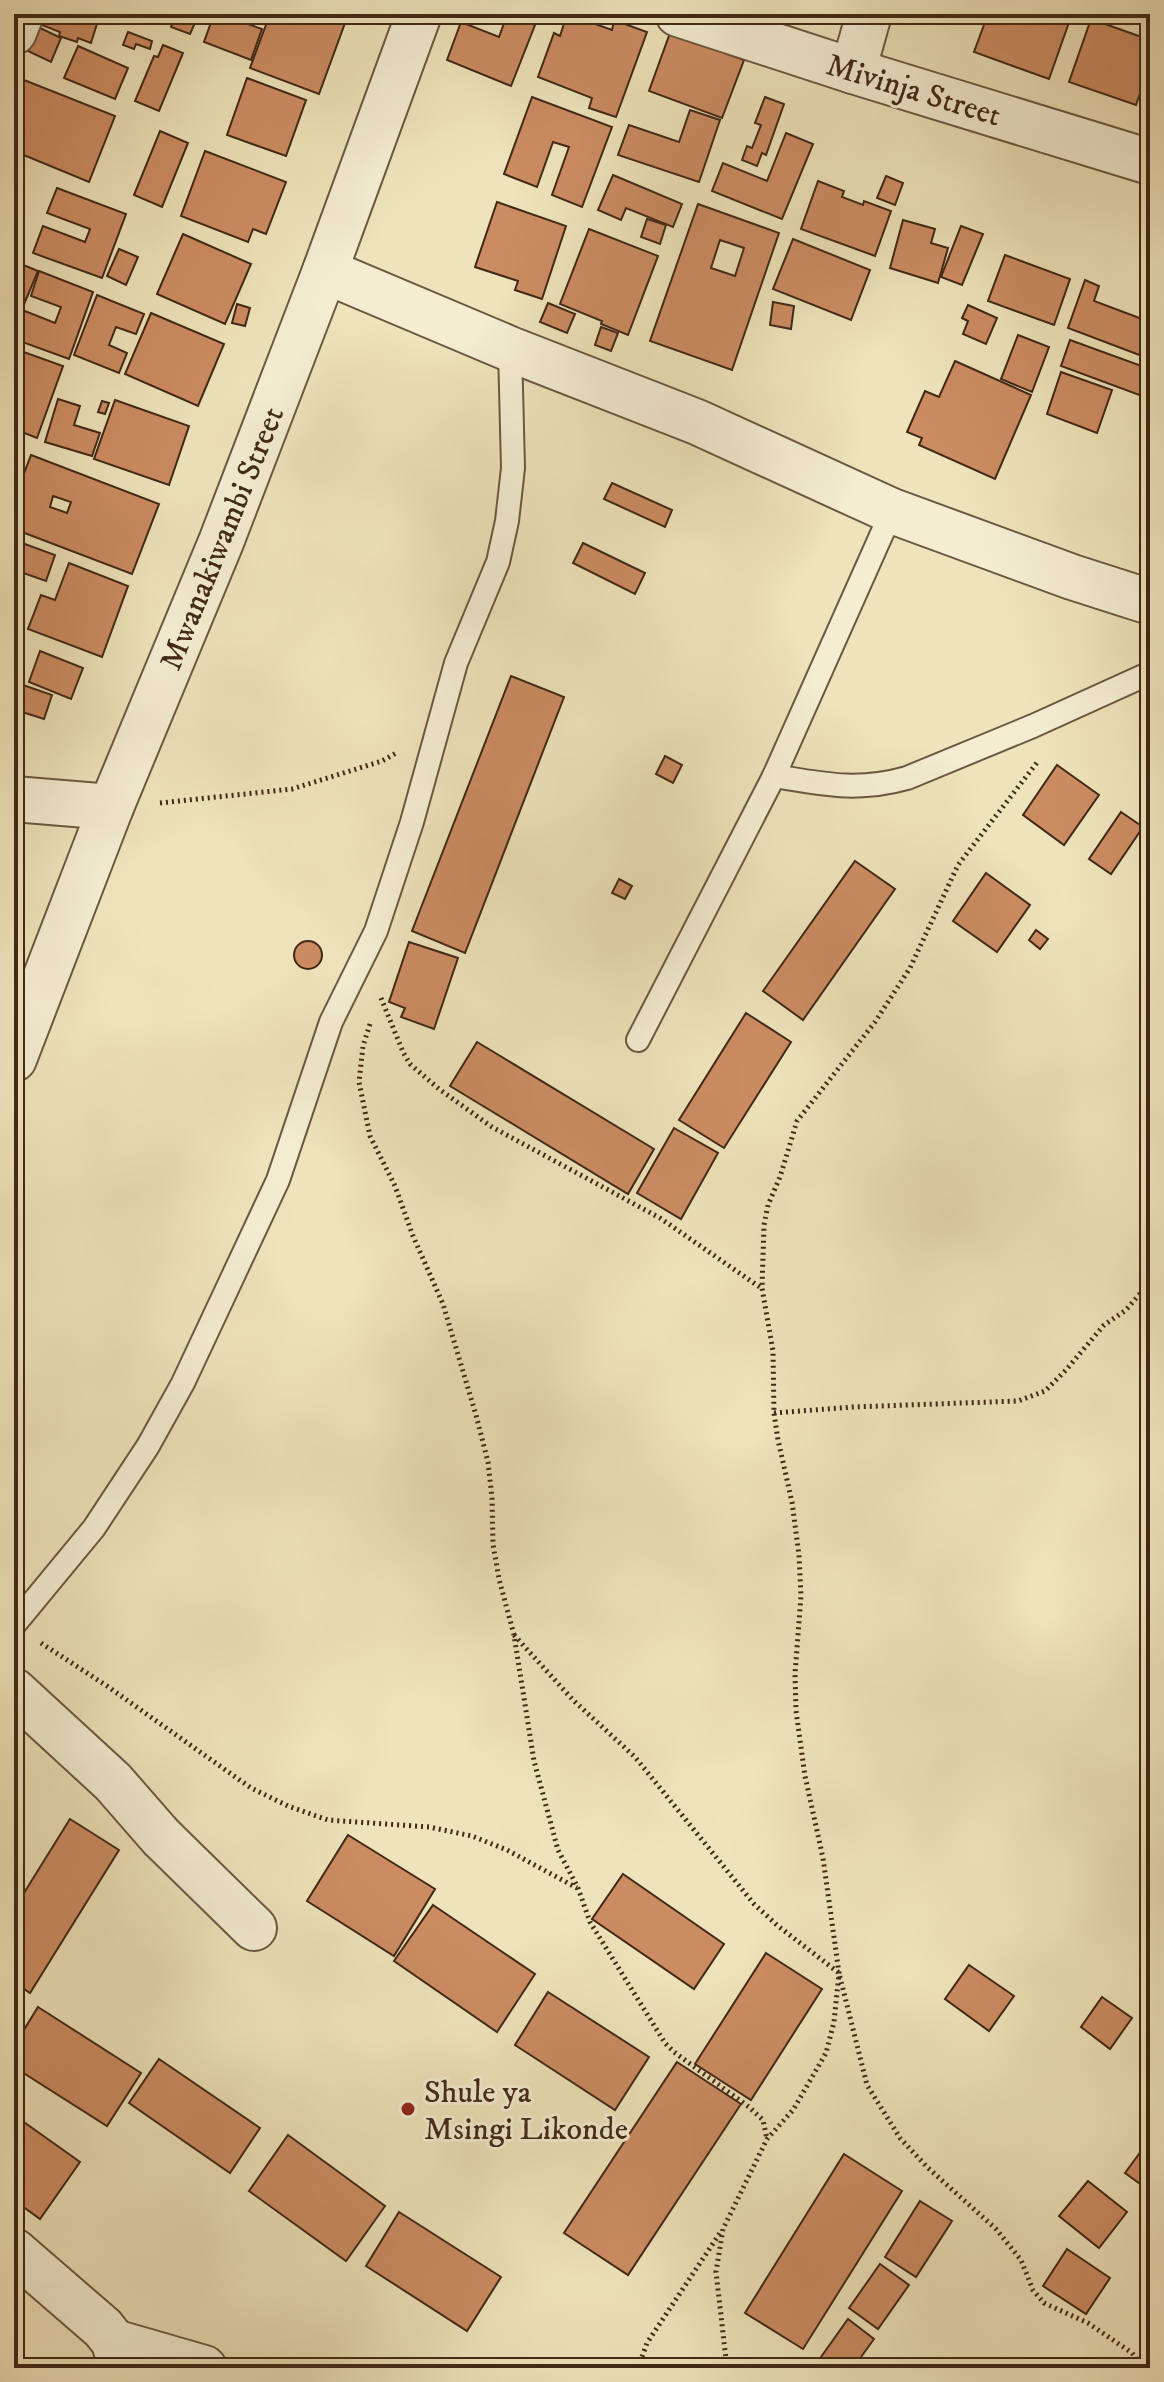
<svg xmlns="http://www.w3.org/2000/svg" width="1164" height="2382" font-family="'IM FELL DW Pica',serif">
<style>
.building{fill:#cc8c62;stroke:#412817;stroke-width:2;fill-rule:evenodd}
.lines{fill:none;stroke-linecap:round;stroke-linejoin:round}
.service-casing{stroke:#6c5740;stroke-width:26}
.minor-casing{stroke:#6c5740;stroke-width:48}
.path{stroke:#412817;stroke-width:5;stroke-dasharray:2 4;stroke-linecap:butt}
.service{stroke:#f4edd2;stroke-width:22}
.minor{stroke:#f4edd2;stroke-width:44}
.poi-dot{fill:#8f2418;stroke:#f4edd2;stroke-width:3}
.labels{text-anchor:middle;stroke-width:6;stroke-linejoin:round;paint-order:stroke}
.street-label{font-size:32px;fill:#412817;stroke:#f4edd2}
.poi-label{font-size:32px;fill:#412817;stroke:#f4edd2;text-anchor:start}
</style>
<rect width="100%" height="100%" fill="#eee3ba"/>
<filter id="stains"><feTurbulence type="fractalNoise" baseFrequency=".0025" numOctaves="4"/><feColorMatrix values="0 0 0 0 .2 0 0 0 0 .09 0 0 0 0 .02 0 0 0 .5 -.17"/></filter>
<radialGradient id="worn" r=".72"><stop offset=".6" stop-color="#630" stop-opacity="0"/><stop offset="1" stop-color="#630" stop-opacity=".3"/></radialGradient>
<!-- building -->
<g class="building">
<path d="M 46,14 L 100,14 L 91,43 L 78,38 L 77,42 L 59,36 L 60,32 L 42,25 Z"/>
<path d="M 173,14 L 199,14 L 190,34 L 171,27 L 176,15 Z"/>
<path d="M 214,14 L 245,14 L 242,22 L 262,29 L 251,60 L 204,42 Z"/>
<path d="M 270,14 L 322,14 L 345,23 L 319,94 L 250,68 Z"/>
<path d="M 567,14 L 612,30 L 614,20 L 647,32 L 616,117 L 589,108 L 592,98 L 538,77 L 554,33 L 560,36 Z"/>
<path d="M 988,14 L 1072,14 L 1049,79 L 974,52 Z"/>
<path d="M 507,15 L 535,25 L 511,86 L 447,60 L 461,22 L 499,37 Z"/>
<path d="M 1091,19 L 1150,40 L 1150,64 L 1136,105 L 1069,82 Z"/>
<path d="M 38,27 L 61,38 L 51,62 L 28,51 Z"/>
<path d="M 128,32 L 152,41 L 150,49 L 136,44 L 134,49 L 123,45 Z"/>
<path d="M 670,33 L 744,60 L 722,118 L 649,91 Z"/>
<path d="M 163,45 L 183,53 L 159,111 L 135,101 L 154,56 L 158,57 Z"/>
<path d="M 78,46 L 128,68 L 115,99 L 64,78 Z"/>
<path d="M 247,78 L 306,100 L 286,156 L 227,135 Z"/>
<path d="M 24,80 L 115,116 L 89,182 L 14,151 L 14,107 Z"/>
<path d="M 532,97 L 612,127 L 582,207 L 552,195 L 569,147 L 553,142 L 537,187 L 504,174 Z"/>
<path d="M 765,97 L 784,104 L 766,155 L 762,153 L 757,166 L 742,160 L 747,146 L 752,148 L 761,125 L 755,123 Z"/>
<path d="M 690,110 L 720,120 L 699,182 L 618,155 L 629,125 L 679,142 Z"/>
<path d="M 160,131 L 188,143 L 162,207 L 134,195 Z"/>
<path d="M 786,133 L 813,144 L 782,219 L 712,191 L 723,163 L 767,181 Z"/>
<path d="M 205,151 L 286,182 L 266,234 L 253,229 L 248,242 L 181,216 Z"/>
<path d="M 613,175 L 682,204 L 673,227 L 626,208 L 621,220 L 598,210 Z"/>
<path d="M 886,176 L 903,183 L 895,205 L 877,198 Z"/>
<path d="M 818,181 L 844,191 L 842,197 L 863,205 L 864,201 L 891,211 L 875,256 L 801,229 Z"/>
<path d="M 57,188 L 126,214 L 102,278 L 33,253 L 43,226 L 85,242 L 90,229 L 47,213 Z"/>
<path d="M 497,202 L 566,226 L 542,299 L 515,290 L 518,281 L 475,267 Z"/>
<path d="M 698,204 L 779,233 L 732,370 L 650,341 ZM 720,240 L 744,248 L 735,276 L 711,268 Z"/>
<path d="M 647,219 L 666,225 L 660,244 L 641,237 Z"/>
<path d="M 903,220 L 935,229 L 931,243 L 948,248 L 938,283 L 890,268 Z"/>
<path d="M 961,226 L 983,234 L 962,285 L 941,277 Z"/>
<path d="M 589,229 L 658,256 L 628,335 L 601,324 L 602,321 L 560,304 Z"/>
<path d="M 183,234 L 251,264 L 225,324 L 157,294 Z"/>
<path d="M 793,239 L 870,270 L 851,320 L 773,289 Z"/>
<path d="M 119,249 L 138,257 L 126,285 L 107,276 Z"/>
<path d="M 1005,255 L 1070,279 L 1054,325 L 988,301 Z"/>
<path d="M 14,261 L 38,271 L 14,328 Z"/>
<path d="M 39,271 L 93,292 L 69,359 L 14,339 L 25,311 L 55,323 L 61,307 L 31,296 Z"/>
<path d="M 1085,280 L 1099,286 L 1094,301 L 1150,322 L 1150,359 L 1068,328 Z"/>
<path d="M 97,295 L 144,314 L 136,334 L 116,327 L 109,345 L 127,353 L 119,373 L 74,355 Z"/>
<path d="M 773,302 L 794,306 L 791,329 L 770,325 Z"/>
<path d="M 548,303 L 575,314 L 567,333 L 540,322 Z"/>
<path d="M 237,304 L 250,308 L 245,326 L 232,323 Z"/>
<path d="M 968,305 L 997,318 L 986,344 L 963,334 L 968,321 L 962,318 Z"/>
<path d="M 151,313 L 224,344 L 198,406 L 125,374 Z"/>
<path d="M 601,327 L 618,333 L 611,351 L 595,345 Z"/>
<path d="M 1018,335 L 1049,347 L 1032,392 L 1001,379 Z"/>
<path d="M 1070,340 L 1150,369 L 1142,396 L 1061,366 Z"/>
<path d="M 18,350 L 63,366 L 37,438 L 14,429 L 14,359 Z"/>
<path d="M 955,361 L 1031,395 L 995,479 L 919,445 L 922,438 L 907,432 L 925,391 L 939,397 Z"/>
<path d="M 1061,372 L 1112,390 L 1097,433 L 1047,414 Z"/>
<path d="M 58,399 L 80,406 L 74,425 L 100,433 L 92,456 L 45,442 Z"/>
<path d="M 115,400 L 189,426 L 169,485 L 94,459 Z"/>
<path d="M 102,401 L 109,403 L 105,414 L 98,412 Z"/>
<path d="M 14,451 L 22,454 L 14,476 Z"/>
<path d="M 31,455 L 159,504 L 132,574 L 14,529 L 14,500 ZM 53,496 L 71,502 L 67,513 L 50,507 Z"/>
<path d="M 612,483 L 672,510 L 665,527 L 604,499 Z"/>
<path d="M 14,540 L 55,555 L 46,581 L 15,570 L 14,572 Z"/>
<path d="M 583,543 L 645,573 L 635,594 L 573,563 Z"/>
<path d="M 69,563 L 128,586 L 102,657 L 28,629 L 41,595 L 55,600 Z"/>
<path d="M 40,651 L 83,668 L 71,699 L 29,682 Z"/>
<path d="M 511,676 L 564,697 L 465,953 L 412,931 Z"/>
<path d="M 23,685 L 52,695 L 44,719 L 16,710 Z"/>
<path d="M 665,756 L 682,765 L 673,783 L 656,774 Z"/>
<path d="M 1057,765 L 1099,795 L 1064,845 L 1023,815 Z"/>
<path d="M 1121,812 L 1143,827 L 1111,874 L 1089,859 Z"/>
<path d="M 14,849 L 20,851 L 14,869 Z"/>
<path d="M 855,861 L 895,889 L 803,1020 L 763,991 Z"/>
<path d="M 986,873 L 1030,905 L 997,952 L 953,921 Z"/>
<path d="M 619,879 L 632,886 L 625,899 L 612,893 Z"/>
<path d="M 1036,930 L 1048,939 L 1040,949 L 1029,940 Z"/>
<circle cx="308" cy="955" r="14"/>
<path d="M 409,942 L 458,958 L 434,1029 L 401,1017 L 405,1008 L 389,1002 Z"/>
<path d="M 746,1013 L 791,1042 L 724,1148 L 679,1120 Z"/>
<path d="M 477,1042 L 654,1149 L 628,1194 L 450,1086 Z"/>
<path d="M 674,1128 L 718,1153 L 681,1219 L 637,1193 Z"/>
<path d="M 70,1819 L 119,1850 L 30,1993 L 14,1982 L 14,1909 Z"/>
<path d="M 348,1835 L 435,1889 L 394,1956 L 307,1901 Z"/>
<path d="M 623,1874 L 724,1944 L 694,1989 L 592,1919 Z"/>
<path d="M 433,1905 L 535,1974 L 497,2032 L 394,1961 Z"/>
<path d="M 766,1953 L 822,1989 L 751,2100 L 695,2064 Z"/>
<path d="M 969,1965 L 1014,1996 L 989,2031 L 945,1999 Z"/>
<path d="M 548,1992 L 649,2057 L 615,2110 L 515,2045 Z"/>
<path d="M 1102,1997 L 1132,2018 L 1110,2049 L 1081,2027 Z"/>
<path d="M 38,2007 L 141,2073 L 107,2126 L 14,2067 L 14,2046 Z"/>
<path d="M 159,2059 L 260,2128 L 230,2173 L 129,2103 Z"/>
<path d="M 677,2062 L 741,2104 L 628,2275 L 564,2233 Z"/>
<path d="M 14,2115 L 80,2162 L 40,2219 L 14,2200 Z"/>
<path d="M 288,2135 L 385,2206 L 346,2261 L 249,2191 Z"/>
<path d="M 1150,2139 L 1150,2191 L 1125,2173 Z"/>
<path d="M 844,2154 L 902,2191 L 803,2349 L 745,2313 Z"/>
<path d="M 1088,2181 L 1127,2212 L 1099,2248 L 1059,2216 Z"/>
<path d="M 920,2201 L 952,2221 L 916,2277 L 885,2257 Z"/>
<path d="M 399,2212 L 501,2277 L 467,2331 L 366,2266 Z"/>
<path d="M 1067,2249 L 1110,2278 L 1086,2314 L 1043,2286 Z"/>
<path d="M 880,2264 L 909,2285 L 878,2329 L 849,2308 Z"/>
<path d="M 848,2319 L 874,2339 L 853,2368 L 836,2368 L 821,2357 Z"/>
</g>
<g class="lines">
<!-- service casing -->
<g class="service-casing">
<g id="service">
<path d="M 774,776 C 823,784 857,792 907,778 L 1033,726 L 1150,673"/>
<path d="M 638,1040 L 774,776 L 892,511"/>
<path d="M 14,1625 L 94,1528 L 148,1446 L 183,1383 L 278,1180 L 331,1022 L 376,931 L 412,822 L 456,663 L 498,562 L 507,521 L 513,468 L 510,349"/>
</g>
</g>
<!-- minor casing -->
<g class="minor-casing">
<g id="minor">
<path d="M 678,14 L 853,71 L 1150,162"/>
<path d="M 14,32 L 21,14"/>
<path d="M 853,71 L 869,14"/>
<path d="M 325,271 L 510,349 L 697,422 L 892,511 L 1072,577 L 1150,602"/>
<path d="M 14,799 L 111,807"/>
<path d="M 14,1059 L 111,807 L 221,542 L 325,271 L 419,14"/>
<path d="M 14,1691 L 113,1782 L 161,1837 L 254,1928"/>
<path d="M 14,2251 L 103,2328 L 114,2342 L 121,2368"/>
<path d="M 114,2342 L 204,2368"/>
</g>
</g>
<!-- path -->
<g class="path">
<path d="M 160,803 L 292,789 L 382,761 L 398,752"/>
<path d="M 381,998 L 403,1052 L 410,1064 L 439,1089 L 492,1127 L 660,1218 L 761,1288"/>
<path d="M 370,1024 L 363,1046 L 359,1082 L 370,1136 L 395,1186 L 413,1236 L 443,1304 L 476,1415 L 488,1462 L 492,1498 L 493,1544 L 499,1579 L 514,1635 L 534,1761 L 558,1850 L 578,1888 L 590,1922 L 665,2043 L 674,2052 L 749,2107 L 763,2120 L 767,2139"/>
<path d="M 774,1413 L 853,1407 L 1018,1401 L 1045,1391 L 1066,1370 L 1104,1325 L 1126,1310 L 1150,1282"/>
<path d="M 514,1635 L 573,1700 L 635,1757 L 754,1904 L 778,1926 L 839,1973 L 867,2085 L 900,2138 L 927,2167 L 996,2229 L 1021,2260 L 1033,2290 L 1044,2303 L 1088,2323 L 1132,2353 L 1144,2368"/>
<path d="M 41,1643 L 107,1686 L 251,1788 L 288,1806 L 328,1820 L 429,1827 L 472,1836 L 507,1850 L 577,1888"/>
<path d="M 638,2368 L 647,2343 L 720,2233"/>
<path d="M 727,2368 L 716,2272 L 723,2229 L 767,2139 L 793,2110 L 826,2053 L 834,2022 L 839,1973 L 823,1858 L 805,1776 L 796,1711 L 795,1674 L 801,1596 L 799,1555 L 792,1502 L 778,1440 L 774,1413 L 773,1351 L 762,1288 L 764,1225 L 768,1205 L 780,1177 L 797,1121 L 875,1022 L 910,968 L 958,865 L 1039,760"/>
</g>
<!-- service -->
<use href="#service" class="service"/>
<!-- minor -->
<use href="#minor" class="minor"/>
</g>
<!-- markers -->
<circle class="poi-dot" cx="408" cy="2109" r="8"/>
<g class="labels">
<!-- street labels -->
<g class="street-label">
<text transform="translate(914 89) rotate(17)" y="11">Mivinja Street</text>
<text transform="translate(221 538) rotate(-68)" y="11">Mwanakiwambi Street</text>
</g>
<!-- poi labels -->
<g class="poi-label">
<text x="424" y="2102">Shule ya<tspan x="424" dy="37">Msingi Likonde</tspan></text>
</g>
</g>
<!-- margin -->
<rect width="1164" height="2382" fill="none" stroke="#eee3ba" stroke-width="48"/>
<rect x="16" y="16" width="1132" height="2350" fill="none" stroke="#412817" stroke-width="4"/>
<rect x="24" y="24" width="1116" height="2334" fill="none" stroke="#412817" stroke-width="2"/>
<rect width="100%" height="100%" filter="url(#stains)"/>
<rect width="100%" height="100%" fill="url(#worn)"/>
</svg>
